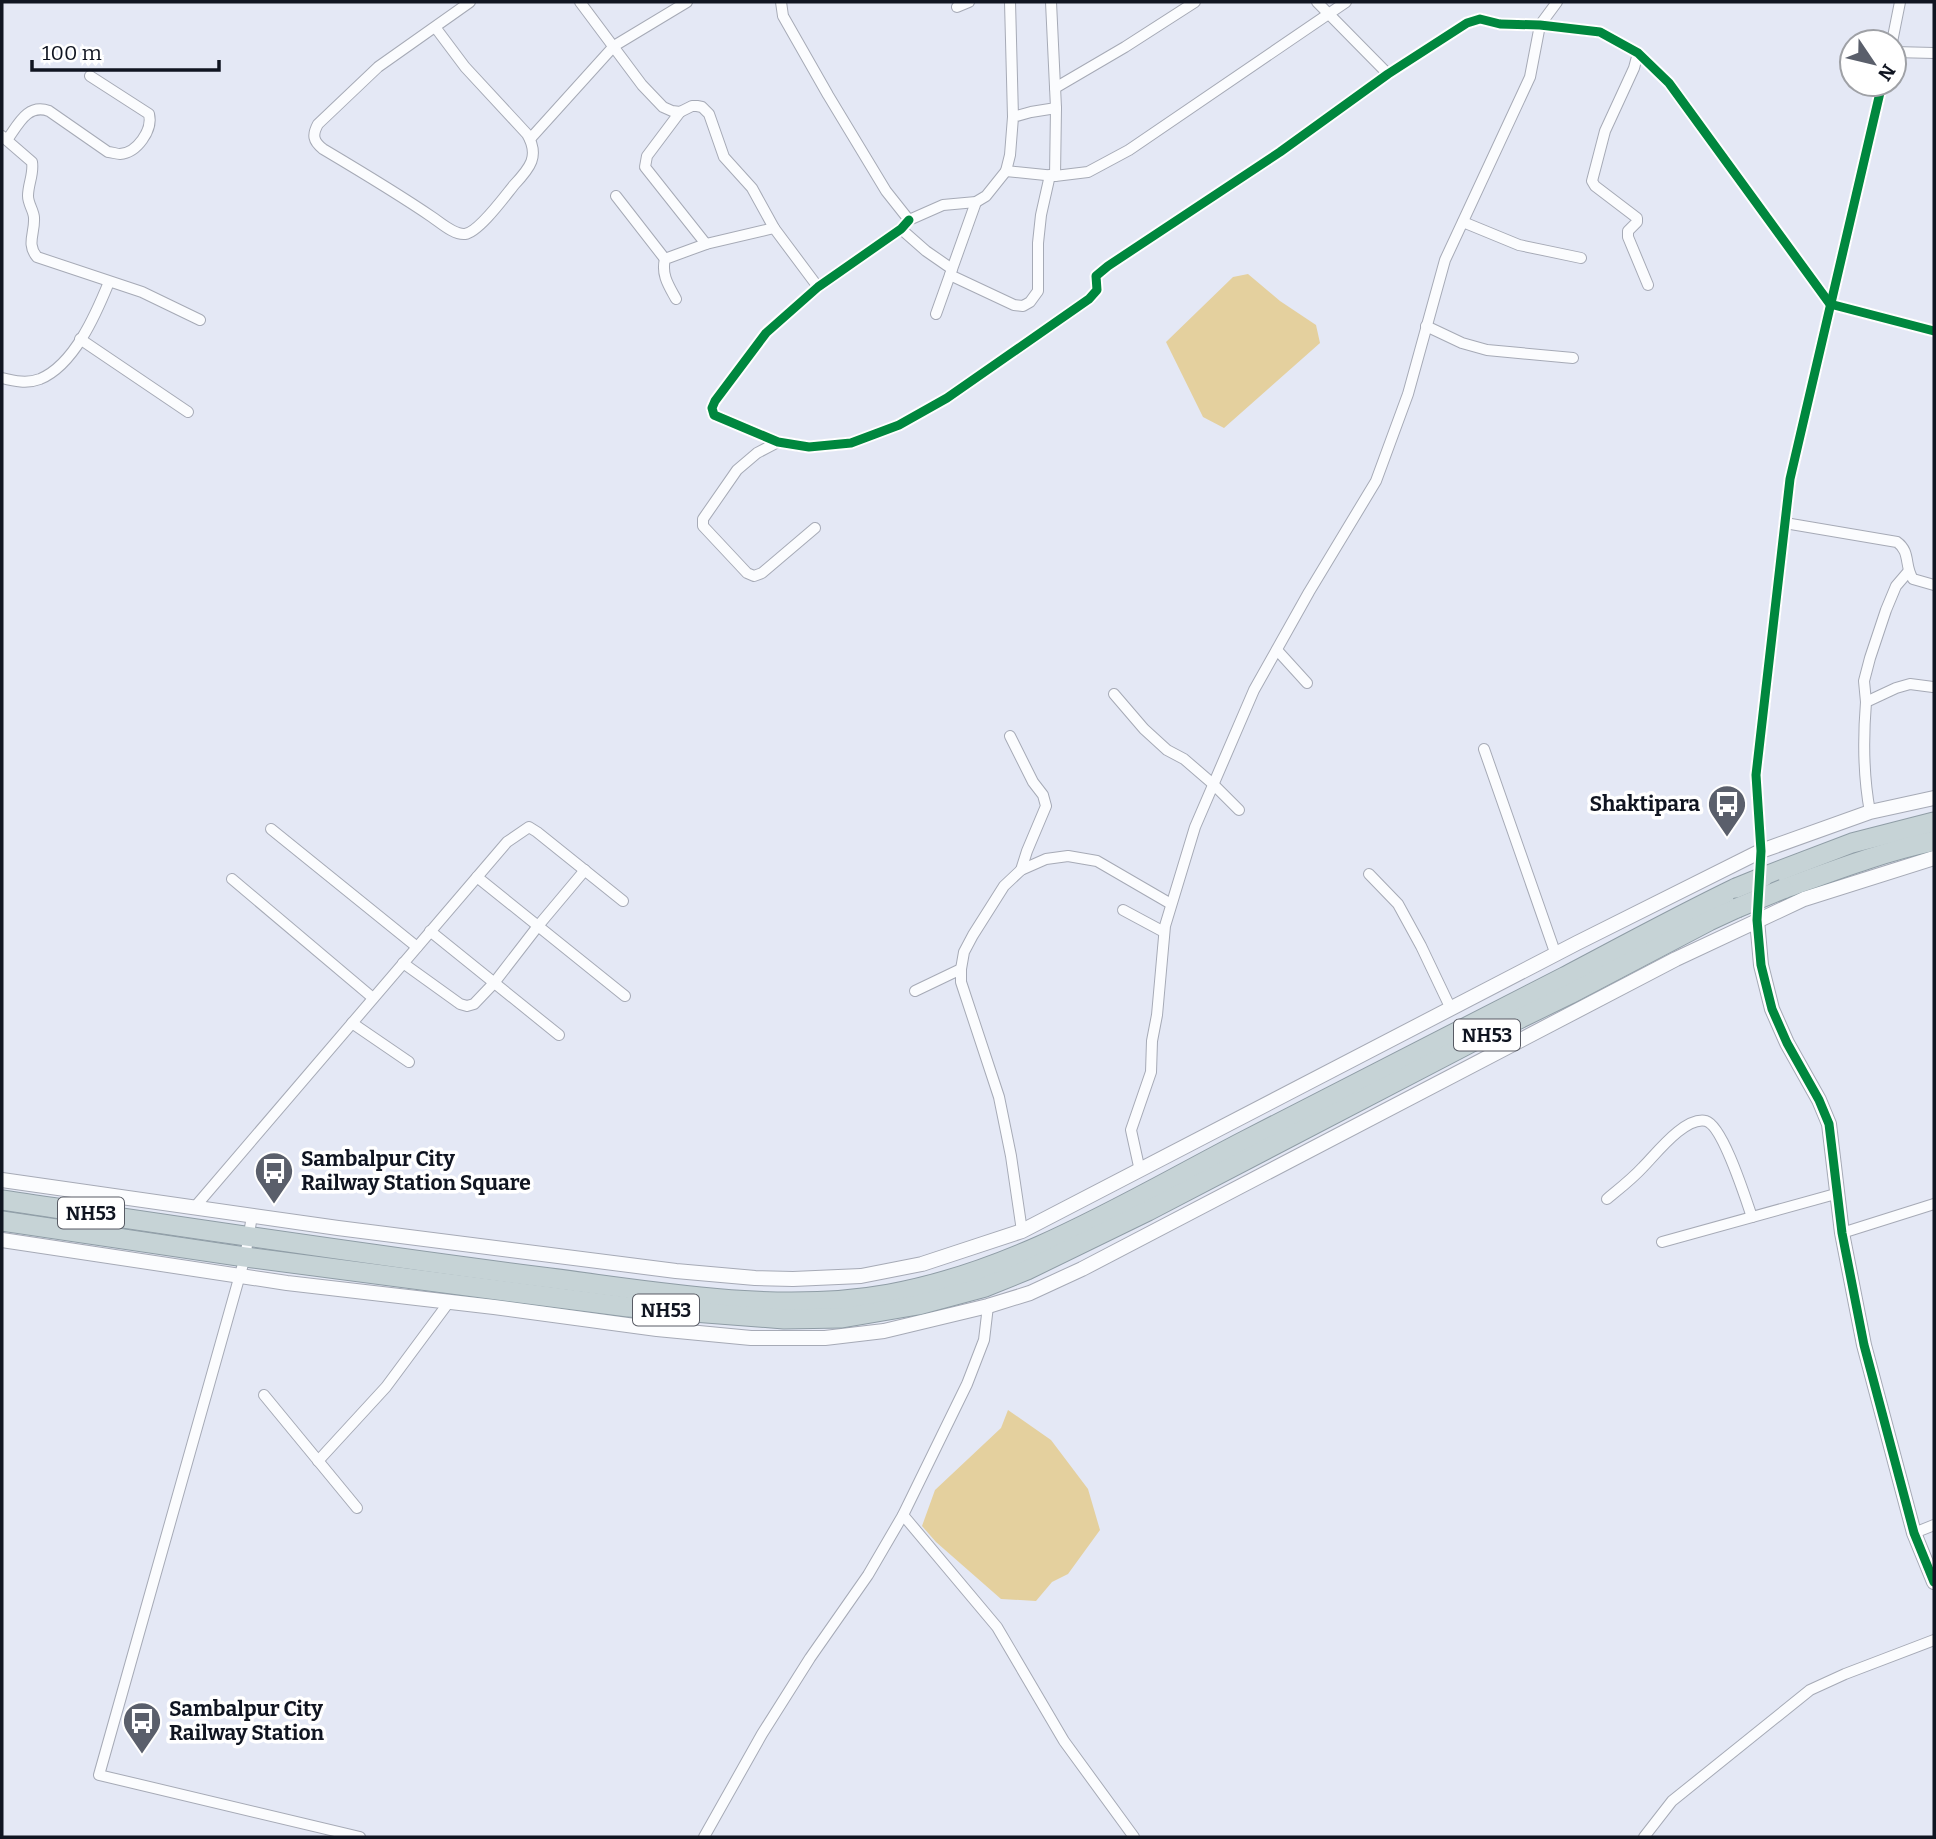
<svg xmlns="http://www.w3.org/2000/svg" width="1936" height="1839" font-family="Bitter,serif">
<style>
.water{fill:#e4d09e}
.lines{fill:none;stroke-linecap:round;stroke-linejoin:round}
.street-casing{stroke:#a6aab6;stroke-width:12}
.secondary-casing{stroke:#a6aab6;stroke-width:16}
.highway-casing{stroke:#8f9da6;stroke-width:21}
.street{stroke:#fbfcfe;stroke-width:10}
.secondary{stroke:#fbfcfe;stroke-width:14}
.highway{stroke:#c6d3d6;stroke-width:19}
.highway-bridge-casing{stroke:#8f9da6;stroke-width:21;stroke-linecap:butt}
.highway-bridge{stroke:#c6d3d6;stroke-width:19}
.cycleway-casing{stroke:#fff;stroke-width:13}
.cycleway{stroke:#00873e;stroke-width:9}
.labels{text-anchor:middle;stroke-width:7;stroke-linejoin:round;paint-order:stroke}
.shield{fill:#fff;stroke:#585b64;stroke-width:2}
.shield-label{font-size:19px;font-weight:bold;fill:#101521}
.poi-label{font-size:21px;font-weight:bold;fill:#101521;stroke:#fff;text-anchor:start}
</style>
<rect width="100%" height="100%" fill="#e4e8f5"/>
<!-- water -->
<g class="water">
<path d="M 1248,274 L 1280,301 L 1316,325 L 1320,343 L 1224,428 L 1203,417 L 1166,342 L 1233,277 Z"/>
<path d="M 1008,1410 L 1051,1440 L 1088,1489 L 1100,1530 L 1068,1574 L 1052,1582 L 1036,1601 L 1001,1599 L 936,1542 L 922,1526 L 935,1490 L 1001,1428 Z"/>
</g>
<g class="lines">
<!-- street casing -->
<g class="street-casing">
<g id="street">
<path d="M 580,2 L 642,85 L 663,107 L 672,111 L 680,112 L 692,106 L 697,106 L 702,107 L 709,114 L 724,157 L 752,188 L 774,228"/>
<path d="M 781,2 L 783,16 L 828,95 L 886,191 L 909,220 L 943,205 L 976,202 L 986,196 L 1006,171 L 1010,155 L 1013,117 L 1031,112 L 1056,108 L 1051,2"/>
<path d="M 1010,2 L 1013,117"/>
<path d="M 1317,2 L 1388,74"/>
<path d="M 957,7 L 969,2"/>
<path d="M 435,27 L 465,67 L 527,134 C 540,156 530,168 514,185 C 505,196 479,232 465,234 C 454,235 441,223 432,217 C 397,193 360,171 323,149 C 313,141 312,135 318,124 L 378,67 L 470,2"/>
<path d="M 1892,42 L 1900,2"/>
<path d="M 1894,52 L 1934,53"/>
<path d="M 1638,53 L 1634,68 L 1605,131 L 1592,181 L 1595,186 L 1637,218 L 1637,222 L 1628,231 L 1628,237 L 1648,285"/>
<path d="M 1055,88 L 1125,47 L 1195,2"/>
<path d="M 680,112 L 647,156 L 645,167 L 706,244"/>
<path d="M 2,136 L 32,162 C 34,174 28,184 28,196 C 28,204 34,211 34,218 C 35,233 26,244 37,257 L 142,292 L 200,320"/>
<path d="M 530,139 L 614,46 L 687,2"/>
<path d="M 7,140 C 18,125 27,103 49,111 L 108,152 C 111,152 117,154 120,154 C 137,153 153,130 149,114 L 90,76"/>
<path d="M 1006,171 L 1055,176 L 1088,172 L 1129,150 L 1346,2"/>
<path d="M 1055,176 L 1056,108"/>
<path d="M 616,196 L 665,259"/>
<path d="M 909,220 L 901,229 L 818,287 L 766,333 L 715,401 L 712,408 L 714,415 L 778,442 L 809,447 L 851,443 L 899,425 L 947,398 L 1089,299 L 1097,290 L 1096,276 L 1108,266 L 1280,152 L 1388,74 L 1467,23 L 1480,19 L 1500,24 L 1540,25 L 1600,32 L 1638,53 L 1669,83 L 1830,304 L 1934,331"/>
<path d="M 1463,222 L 1519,245 L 1581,258"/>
<path d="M 901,229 L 926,251 L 952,269"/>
<path d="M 950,275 L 1014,305 L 1023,306 L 1030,302 L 1038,291 L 1038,243 L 1041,215 L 1050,175"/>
<path d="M 676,299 C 669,286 661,275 665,259 L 706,244 L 774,228 L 818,287"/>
<path d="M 936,314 L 976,202"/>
<path d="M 1426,326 L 1462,343 L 1487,350 L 1573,358"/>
<path d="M 80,339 L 188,412"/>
<path d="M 2,378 C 14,381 27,384 40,379 C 74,365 96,314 109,282"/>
<path d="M 778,442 L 757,453 L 737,470 L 703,519 L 703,526 L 747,573 L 754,576 L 762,573 L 815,528"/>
<path d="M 1785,523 L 1897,542 C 1911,552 1904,566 1913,579 L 1934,585"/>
<path d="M 1277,650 L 1307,683"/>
<path d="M 1114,694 L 1144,729 L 1167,750 L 1184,759 L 1213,784 L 1239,810"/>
<path d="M 1866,702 L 1864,681 L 1870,658 L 1886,610 L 1896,586 L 1908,572"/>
<path d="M 1010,736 L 1033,782 L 1043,795 L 1046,806 L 1027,851 L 1021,870"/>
<path d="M 1484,749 L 1556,955"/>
<path d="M 1870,812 C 1863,775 1863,739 1866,702 L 1896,688 L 1910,684 L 1933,687"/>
<path d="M 271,829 L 417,947"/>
<path d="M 1369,874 L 1398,904 L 1421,946 L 1451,1009"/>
<path d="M 477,877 L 625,996"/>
<path d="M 232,879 L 373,998"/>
<path d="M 1760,880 L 1761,851 L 1756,775 L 1790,479 L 1882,84"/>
<path d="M 1123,910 L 1164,932"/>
<path d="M 430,931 L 559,1035"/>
<path d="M 403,963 L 460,1004 L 467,1006 L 474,1004 L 494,983 L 538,926 L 585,870"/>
<path d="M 915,991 L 961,969"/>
<path d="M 352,1023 L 409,1062"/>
<path d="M 1140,1171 L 1131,1130 L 1151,1072 L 1152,1041 L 1157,1015 L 1165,926 L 1195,827 L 1254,690 L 1309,592 L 1376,481 L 1408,394 L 1445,260 L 1530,77 L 1540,25 L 1557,2"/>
<path d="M 1607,1199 C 1619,1189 1632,1179 1643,1167 C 1656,1154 1685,1116 1706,1121 C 1723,1126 1746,1200 1752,1217"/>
<path d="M 194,1208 L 507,842 L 529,827 L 537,832 L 623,901"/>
<path d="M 252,1216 L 245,1257 L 99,1775 L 360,1837"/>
<path d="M 1022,1231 L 1011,1156 L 999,1097 L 961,982 L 961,969 L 964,952 L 973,935 L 1004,886 L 1021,870 L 1046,859 L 1068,856 L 1097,861 L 1171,904"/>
<path d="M 1842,1233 L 1934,1204"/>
<path d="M 1662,1242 L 1839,1193"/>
<path d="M 264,1395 L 357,1508"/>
<path d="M 318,1461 L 386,1387 L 449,1302"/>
<path d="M 903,1515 L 997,1627 L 1064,1741 L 1134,1837"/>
<path d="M 1914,1533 L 1934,1525"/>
<path d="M 704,1837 L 762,1734 L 810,1658 L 868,1575 L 903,1515 L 967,1384 L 984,1340 L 988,1306"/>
<path d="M 1644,1837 L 1672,1801 L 1810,1690 L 1845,1674 L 1934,1640"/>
</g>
</g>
<!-- secondary casing -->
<g class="secondary-casing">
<g id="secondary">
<path d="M 1757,920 L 1761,965 L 1772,1009 L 1787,1043 L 1819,1100 L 1829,1124 L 1842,1233 L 1864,1345 L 1914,1533 L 1934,1582"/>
<path d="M 2,1180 L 338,1228 L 676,1271 L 755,1278 L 793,1279 L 861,1276 L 922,1264 L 1022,1231 L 1577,943 L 1761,851 L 1870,812 L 1934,798"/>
<path d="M 2,1240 L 287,1283 L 494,1307 L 657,1329 L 751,1338 L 825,1338 L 884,1331 L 988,1306 L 1030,1293 L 1082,1269 L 1676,959 L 1804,899 L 1934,858"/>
</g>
</g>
<!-- highway casing -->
<g class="highway-casing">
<g id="highway">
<path d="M 1763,877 L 1852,843 L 1934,822"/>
<path d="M 1783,889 C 1833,871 1882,852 1934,841"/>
<path d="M 2,1200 C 184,1227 367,1255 550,1278 C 660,1292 779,1314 889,1294 C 1017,1271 1130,1200 1244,1141 C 1350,1086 1457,1032 1564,977 C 1621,947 1678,916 1736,888"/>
<path d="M 2,1221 L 245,1257 L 628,1307 L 784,1319 L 842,1318 L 918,1305 L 985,1287 L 1027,1270 L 1148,1211 L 1472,1042 L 1570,994 L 1709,921 L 1737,908"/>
</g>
</g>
<!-- street -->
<use href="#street" class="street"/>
<!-- secondary -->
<use href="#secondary" class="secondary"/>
<!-- highway -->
<use href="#highway" class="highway"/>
<!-- highway-bridge casing -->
<g class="highway-bridge-casing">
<g id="highway-bridge">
<path d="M 1736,888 L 1763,877"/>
<path d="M 1737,908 L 1783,889"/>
</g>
</g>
<!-- highway-bridge -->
<use href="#highway-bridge" class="highway-bridge"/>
<!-- cycleway casing -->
<g class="cycleway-casing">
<g id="cycleway">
<path d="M 1882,84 L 1790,479 L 1756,775 L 1761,851 L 1757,920 L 1761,965 L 1772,1009 L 1787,1043 L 1819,1100 L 1829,1124 L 1842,1233 L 1864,1345 L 1914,1533 L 1934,1582"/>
<path d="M 909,220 L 901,229 L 818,287 L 766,333 L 715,401 L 712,408 L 714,415 L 778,442 L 809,447 L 851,443 L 899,425 L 947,398 L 1089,299 L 1097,290 L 1096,276 L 1108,266 L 1280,152 L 1388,74 L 1467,23 L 1480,19 L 1500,24 L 1540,25 L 1600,32 L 1638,53 L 1669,83 L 1830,304 L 1934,331"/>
</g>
</g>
<!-- cycleway -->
<use href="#cycleway" class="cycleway"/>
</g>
<!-- icons -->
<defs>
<g id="bus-pin" transform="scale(2.0125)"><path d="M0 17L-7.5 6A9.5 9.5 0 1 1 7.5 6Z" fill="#5a5f6b" stroke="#fff"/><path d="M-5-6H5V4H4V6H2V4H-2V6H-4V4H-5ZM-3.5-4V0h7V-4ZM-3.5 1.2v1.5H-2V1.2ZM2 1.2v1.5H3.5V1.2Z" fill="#fff"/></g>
</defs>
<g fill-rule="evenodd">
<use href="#bus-pin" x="1727" y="804"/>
<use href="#bus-pin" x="274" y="1171"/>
<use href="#bus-pin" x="142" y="1721"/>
</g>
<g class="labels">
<!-- shield labels -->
<g class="shield">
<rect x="1454" y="1019.5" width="66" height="31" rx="5"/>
<rect x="58" y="1197.5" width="66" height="31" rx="5"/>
<rect x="633" y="1294.5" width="66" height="31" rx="5"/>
</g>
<g class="shield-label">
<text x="1487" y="1042">NH53</text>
<text x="91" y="1220">NH53</text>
<text x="666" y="1317">NH53</text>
</g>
<!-- poi labels -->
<g class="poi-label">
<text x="1700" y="811" text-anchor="end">Shaktipara</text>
<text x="301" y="1166">Sambalpur City<tspan x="301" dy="24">Railway Station Square</tspan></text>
<text x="169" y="1716">Sambalpur City<tspan x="169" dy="24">Railway Station</tspan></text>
</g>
</g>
<!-- border -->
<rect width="1936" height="1839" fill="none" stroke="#101521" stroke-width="7"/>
<!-- north arrow -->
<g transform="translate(1873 63) rotate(125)"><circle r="33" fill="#ffffff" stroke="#9fa1a6" stroke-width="2"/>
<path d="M0-5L12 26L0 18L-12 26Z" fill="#5a5f6b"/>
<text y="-10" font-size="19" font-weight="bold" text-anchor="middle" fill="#101521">N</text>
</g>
<!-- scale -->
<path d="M32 60v10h187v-10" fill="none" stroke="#101521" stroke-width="3.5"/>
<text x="42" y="60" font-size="21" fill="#101521" stroke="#ffffff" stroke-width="5" paint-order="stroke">100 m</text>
</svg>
